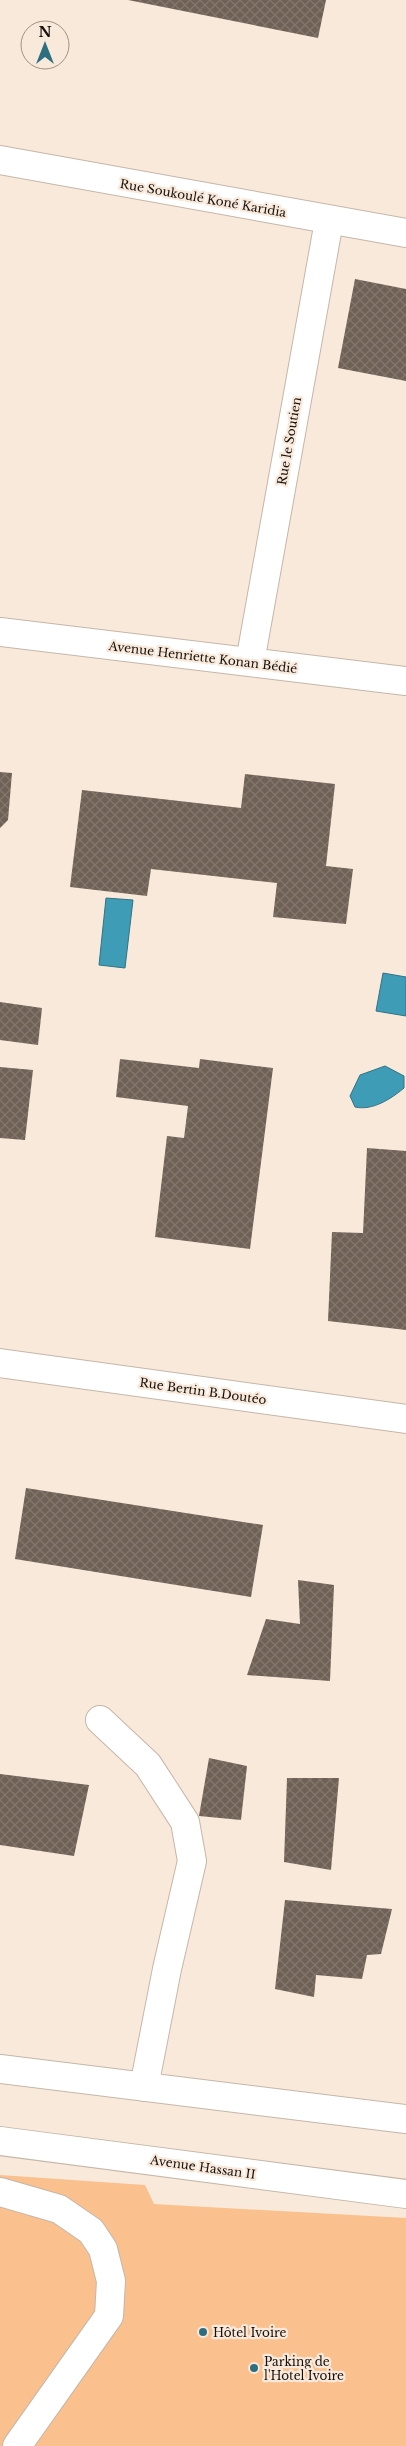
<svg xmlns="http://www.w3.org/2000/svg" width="406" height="2446" font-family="'Libre Baskerville',serif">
  <defs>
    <pattern id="building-cross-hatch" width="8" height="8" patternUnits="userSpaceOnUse" patternTransform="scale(1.25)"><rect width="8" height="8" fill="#6f6155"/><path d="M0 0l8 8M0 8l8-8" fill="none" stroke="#82766d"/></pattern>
  </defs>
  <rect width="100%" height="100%" fill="#f9e9db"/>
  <path fill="#fac18e" d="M0,2175L145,2185L154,2204L406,2218V2446H0Z"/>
  <path fill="#3f9cb6" stroke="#327283" d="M106,898L133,900L125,968L99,965Z
    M383,973L406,977V1016L376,1011Z
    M385,1066L404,1076V1088C391,1099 372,1111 355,1107L350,1096L360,1075Z"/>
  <path fill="url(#building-cross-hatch)" d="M128,0H326L318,38Z
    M355,279L406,289V381L338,368Z
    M0,772L12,773L8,820L0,828Z
    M245,774L335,784L326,866L353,869L346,924L273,917L277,883L151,869L147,896L70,887L82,790L241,808Z
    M0,1002L42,1008L38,1045L0,1040Z
    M120,1059L199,1068L200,1059L273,1068L250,1249L155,1237L167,1136L184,1138L188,1106L116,1097Z
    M0,1067L33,1070L25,1140L0,1138Z
    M367,1148L406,1151V1330L328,1321L332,1232L363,1233Z
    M26,1488L263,1525L251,1597L15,1559Z
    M298,1580L334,1585L330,1681L247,1675L266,1619L300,1624Z
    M209,1758L247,1766L241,1820L199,1816Z
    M0,1774L89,1785L74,1856L0,1845Z
    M287,1778H339L331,1870L284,1862Z
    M285,1900L392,1909L381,1954L367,1955L362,1979L316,1975L314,1997L275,1989Z"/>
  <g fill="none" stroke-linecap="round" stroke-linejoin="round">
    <g stroke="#c6b6a9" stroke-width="30">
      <path id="minor" d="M0,160L406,233
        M0,632L406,681
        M250,662L329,221
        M0,1363L406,1419
        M100,1720L148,1765L185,1822L192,1861L167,1969L144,2087
        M0,2069L406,2119
        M0,2141L406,2194
        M0,2192L59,2209L91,2231L103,2249L111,2281L109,2316L17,2446"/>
    </g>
    <use href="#minor" stroke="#fff" stroke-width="28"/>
  </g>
  <g fill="#2d6f81" stroke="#f9e9db" stroke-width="2">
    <circle cx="203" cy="2332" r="5"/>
    <circle cx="254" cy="2368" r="5"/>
  </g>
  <g text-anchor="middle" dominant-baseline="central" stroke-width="4.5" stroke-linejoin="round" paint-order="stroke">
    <g font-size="12" fill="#15100b" stroke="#f9e9db">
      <text transform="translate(203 198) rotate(10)">Rue Soukoulé Koné Karidia</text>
      <text transform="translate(289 441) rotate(-80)">Rue le Soutien</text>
      <text transform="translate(203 657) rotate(7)">Avenue Henriette Konan Bédié</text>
      <text transform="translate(203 1391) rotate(8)">Rue Bertin B.Doutéo</text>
      <text transform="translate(203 2167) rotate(8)">Avenue Hassan II</text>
    </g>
    <g font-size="12" fill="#15100b" stroke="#f9e9db" text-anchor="start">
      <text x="213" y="2332">Hôtel Ivoire</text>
      <text x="264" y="2361">Parking de<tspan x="264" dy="14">l'Hotel Ivoire</tspan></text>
    </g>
  </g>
  <g transform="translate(45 45)"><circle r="24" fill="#f9e9db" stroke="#9e9288"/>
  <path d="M0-4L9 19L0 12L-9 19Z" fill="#2d6f81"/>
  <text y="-8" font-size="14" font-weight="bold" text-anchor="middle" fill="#15100b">N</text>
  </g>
</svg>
